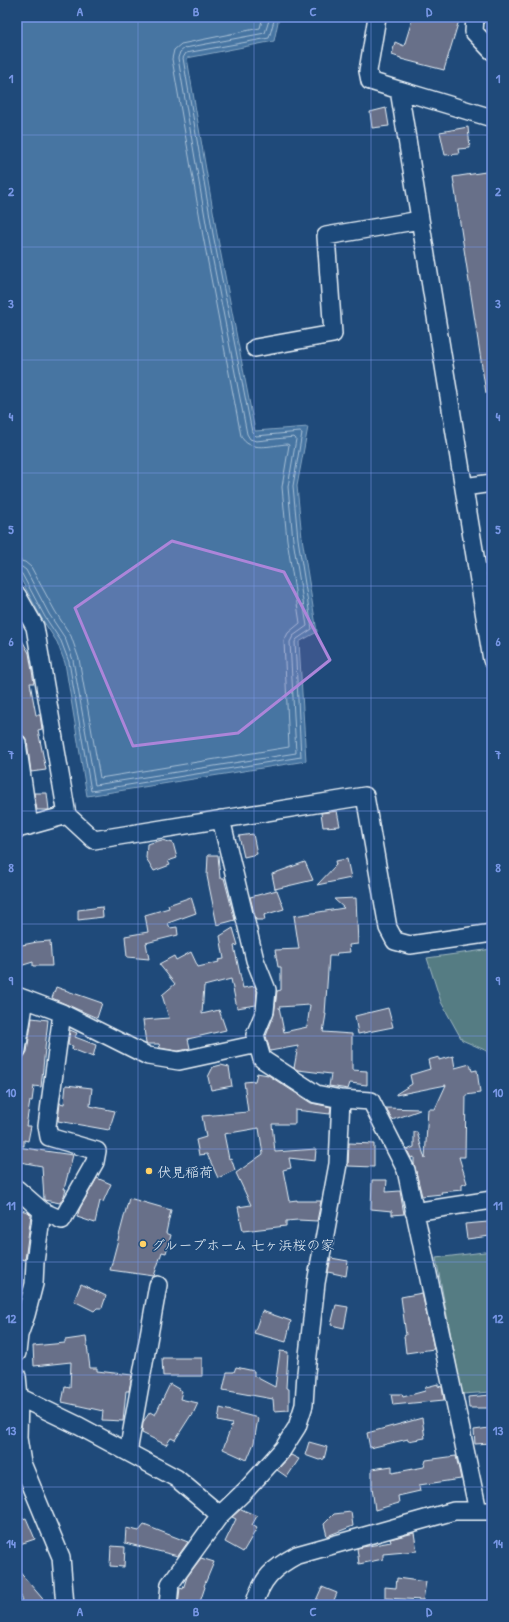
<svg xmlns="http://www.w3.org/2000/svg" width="509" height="1622" font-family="'Patrick Hand','Klee One',sans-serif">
  <rect width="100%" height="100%" fill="#1f4a7a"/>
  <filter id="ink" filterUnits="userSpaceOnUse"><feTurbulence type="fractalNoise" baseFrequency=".025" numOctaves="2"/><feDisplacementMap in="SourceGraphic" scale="8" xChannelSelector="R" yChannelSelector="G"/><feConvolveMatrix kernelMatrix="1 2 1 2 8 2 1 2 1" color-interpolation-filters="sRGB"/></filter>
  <g filter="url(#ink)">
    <path fill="#547c83" stroke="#9eb6be" d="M492,949V1077L487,1051L462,1040L441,1002L427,958Z
      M492,1251V1392L462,1394L436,1258Z"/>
    <path fill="#4675a2" stroke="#87a7c4" d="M17,17H279L274,41L187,58L217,234L255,431L308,427L297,486L302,538L317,632L299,642L306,761L87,796L65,663L57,642L42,619L17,572Z"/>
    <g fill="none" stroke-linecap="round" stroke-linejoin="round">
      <path stroke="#a7bfd6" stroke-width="1" d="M17,560L25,562L31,567L55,611L71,636L79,659L100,778L289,747L284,641L288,633L300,623L287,540L282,487L289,445L287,444C272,445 249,453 241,436L203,236L172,59L174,50L181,44L260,28L263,17
        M17,566L22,567L26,570L49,614L65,638L73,660L95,785L296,753L290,642L293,636L307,626L293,540L288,487L296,439L294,437L256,441L250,439L247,434L208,235L178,58L180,52L185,48L265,33L270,17
        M17,571L22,574L45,617L61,641L69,662L91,791L301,757L295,642L297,639L312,629L298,539L293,486L302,433L300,432L256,436L252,432L213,234L183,58L186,53L269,38L275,17"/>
    </g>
    <path fill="#687089" stroke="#e8f1f8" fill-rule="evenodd" d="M413,17H460L444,70L401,59V58L392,55L395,42L404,46Z
      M386,108L389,126L372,128L370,112Z
      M468,127L470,148L458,149L459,154L445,155L440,132Z
      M492,171V393H486L453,177Z
      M17,631L29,653L34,683H30L36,715H40L42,729L38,730L46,770L31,772L27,741L25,737L18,732Z
      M34,793H47L49,810H37Z
      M337,811L340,826L323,827L321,813Z
      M253,834L257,854L244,857L239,836Z
      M162,840L173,843L177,858L168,861L170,865L154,871L146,858L147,844Z
      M208,855H218L220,878H224L235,920L217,925L207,876Z
      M347,859L351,878L317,885L336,865L335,861Z
      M305,862L313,880L275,889L272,874Z
      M277,890L284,909L264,915L265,920H256L250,897Z
      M191,897L196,913L168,923L170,928L177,927L178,935L146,943L149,959L127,957L125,936L148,932L145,915L169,908L168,905Z
      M356,898L358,944L349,945L350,952L337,953L336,956H329L325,1014H326L323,1032L352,1034V1070L367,1071V1085L350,1083L348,1089L329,1086L331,1074L298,1070L294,1068L298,1046L270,1051L266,1036L274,1015L277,991L281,990V967H278L275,950L299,949L294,916L344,908L334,899ZM310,1005L307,1027L284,1032L279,1007Z
      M102,907L103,917L78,920V910Z
      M233,928L238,945L234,946L243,988L255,986L257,991L256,1005L237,1008L231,979L204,986L202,1014L219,1010L226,1030L188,1039L190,1048L184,1050L178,1051L160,1048L159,1044H146L143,1020L169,1018L162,995L175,984L159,964L174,956L176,960L191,952L198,967L219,962L218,960L224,959L220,936Z
      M50,941L52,966H33V962L17,967V946L37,942Z
      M56,987L102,1003L97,1018L52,998Z
      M388,1008L393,1027L358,1034L355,1016Z
      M32,1018L48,1020L41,1087L34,1086L32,1101H30L26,1126H31L28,1141L24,1140V1146L17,1145V1068L19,1061H21L27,1052Z
      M70,1030L77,1033L75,1037L96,1045L93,1057L72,1049L73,1046L68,1045Z
      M453,1056L455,1068L470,1064L472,1071L477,1070L480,1093L466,1095L465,1157H459L467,1183L462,1185V1190L441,1192L442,1194L422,1196L414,1164V1157L411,1158L407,1150L414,1147V1132H417L425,1159L428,1109H435L446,1085L396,1095V1094L412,1084L410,1075L430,1069L428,1060L439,1057V1060Z
      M221,1065L229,1067L232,1086L211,1090L208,1077L213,1067Z
      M257,1073L268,1075L311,1103L331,1107L330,1114L295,1110V1124H272L275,1152L316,1149L315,1161L289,1158L291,1168L283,1170L289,1201L297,1200V1201H321L317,1221L298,1220L286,1221V1226L243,1231L238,1207L251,1205L236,1173L263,1154L259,1128L224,1134L229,1159L231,1158L235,1170L218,1178L207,1154L199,1155L196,1140L206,1137L202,1116L248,1112L244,1082L255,1081Z
      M66,1085L92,1088L90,1106L115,1111L109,1130L58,1121L60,1103L64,1104Z
      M386,1108L420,1109V1110L392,1120Z
      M349,1143L374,1144V1167L348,1166Z
      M17,1147L73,1155L64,1189H66L64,1196L60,1203L44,1200L42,1166L20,1162L17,1156Z
      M97,1178L111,1184L103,1202L100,1201L95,1223L77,1217L80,1208Z
      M372,1180H387L386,1192L400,1191L404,1214L392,1215V1211L371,1209Z
      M129,1198L171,1210L166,1233L171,1235L166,1253L162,1252L154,1276L110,1270Z
      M21,1210L28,1212L31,1215L25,1260L17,1258V1245L20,1229L17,1228Z
      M488,1222L490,1236L467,1239L465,1224Z
      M331,1258L348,1261L346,1276L328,1272Z
      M81,1284L106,1296L102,1308H97L94,1311L74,1301Z
      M422,1293L434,1349L406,1353L404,1336L406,1335L401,1297Z
      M336,1305L348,1307L344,1328L331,1325Z
      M262,1311L291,1321L286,1342L254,1333Z
      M86,1337L90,1368H97V1371L132,1375L129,1391H126L123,1421L102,1420L103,1411L62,1402L65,1387L70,1388L71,1362L34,1366L33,1346L65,1343V1340Z
      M280,1351L288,1352L286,1388L289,1389V1410L274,1411L273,1399L223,1390L227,1372H234L236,1367L254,1371V1376L275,1387Z
      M162,1358H202V1376H163Z
      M170,1384L182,1391L180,1399L198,1403L192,1416L191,1415L175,1440L171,1438L166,1445L142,1433L143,1422L150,1412L155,1415Z
      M438,1384V1386L442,1387L444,1400L393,1405L391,1394H402L403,1397L425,1391L426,1387Z
      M491,1395L492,1408H469L468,1397Z
      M220,1408L258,1418L254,1443L247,1460L223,1449L232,1424L218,1421Z
      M422,1418L425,1438L408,1441V1439L370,1448L367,1433Z
      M489,1428L491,1443L475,1444L474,1430Z
      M309,1442L327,1447L324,1459L319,1460L305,1455Z
      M291,1455L299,1459L287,1477L277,1470Z
      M456,1456L461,1479L419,1485L420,1491L398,1496L399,1503L375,1510L372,1487V1469L392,1466V1473L424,1467L426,1460Z
      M241,1509L257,1516L252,1525L257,1528L243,1552L225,1542L236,1519L232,1517Z
      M351,1512L353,1526L327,1536L324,1524L334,1514Z
      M26,1518L35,1539L17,1545V1521Z
      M144,1525L188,1542L178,1556L125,1543L126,1528L139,1531Z
      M414,1533L417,1551L383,1554V1559L359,1564L357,1548L391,1542L390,1539Z
      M111,1546L125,1547L124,1567L110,1566Z
      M201,1558L214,1562L204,1586L205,1587L199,1605H178L180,1588L183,1589L187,1577Z
      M17,1569L48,1605H21L22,1597L17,1594Z
      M397,1578L426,1582L423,1600L385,1598V1587L396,1588Z
      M322,1587L337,1593L332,1605H314Z"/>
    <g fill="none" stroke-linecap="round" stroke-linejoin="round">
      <g stroke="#e8f1f8" stroke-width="20">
        <path id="minor" d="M377,17L368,71L370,81L399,90
          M475,17L474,32L492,51
          M492,118L399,90L492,660
          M255,348L333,334L326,236L420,220
          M464,487L492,483
          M17,595L35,627L67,815L94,840L365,796L388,928L395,941L410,945L492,933
          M17,743L29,826
          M221,819L255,960L267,990L265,1011L255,1035L262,1059L316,1094L341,1099
          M17,829L67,815
          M17,996L62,1013L148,1056L179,1061L258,1044
          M17,1050L25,999
          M17,1189L42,1211L35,1262L34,1284L26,1315L19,1335L17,1353
          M42,1211L62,1220L95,1162L97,1151L49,1137L47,1126L62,1013
          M414,1212L492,1200
          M17,1376L19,1397L18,1438L22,1463L61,1557L65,1605
          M19,1397L79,1426L176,1478L220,1515L170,1584L168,1605
          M128,1452L158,1285
          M220,1515L246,1490L283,1449L297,1427L304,1405L306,1373L316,1283L338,1164L341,1099L371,1101L406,1170L478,1511
          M254,1605C262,1578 273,1568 297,1555L454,1511H492"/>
      </g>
      <use href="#minor" stroke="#1f4a7a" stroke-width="17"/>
    </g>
  </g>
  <path fill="#ac85d9" fill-opacity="0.2" stroke="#ac85d9" stroke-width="3" stroke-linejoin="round" d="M172,541L284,572L330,660L238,733L133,746L75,608Z"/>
  <path fill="none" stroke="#7897e6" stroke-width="1" stroke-opacity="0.55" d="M138,17V1605M254,17V1605M371,17V1605M17,135H492M17,247H492M17,360H492M17,473H492M17,586H492M17,698H492M17,811H492M17,924H492M17,1036H492M17,1149H492M17,1262H492M17,1375H492M17,1487H492"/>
  <g fill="#ffd166" stroke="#1f4a7a" stroke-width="1.5">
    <circle cx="149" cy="1171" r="4"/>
    <circle cx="143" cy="1244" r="4"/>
  </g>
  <g text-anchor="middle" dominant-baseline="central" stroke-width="3" stroke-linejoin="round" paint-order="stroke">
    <g font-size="14" fill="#e8f1f8" stroke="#1f4a7a" text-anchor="start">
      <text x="157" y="1171">伏見稲荷</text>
      <text x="151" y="1244">グループホーム 七ヶ浜桜の家</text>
    </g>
  </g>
  <rect width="509" height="1622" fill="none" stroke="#1f4a7a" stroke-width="44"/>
  <rect x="22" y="22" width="465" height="1578" fill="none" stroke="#7897e6" stroke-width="1.5"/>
  <g font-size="13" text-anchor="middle" font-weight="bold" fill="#7897e6">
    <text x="80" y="16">A</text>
    <text x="196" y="16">B</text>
    <text x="313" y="16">C</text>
    <text x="429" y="16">D</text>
    <text x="11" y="83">1</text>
    <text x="498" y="83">1</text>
    <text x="11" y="196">2</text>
    <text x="498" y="196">2</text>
    <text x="11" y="308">3</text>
    <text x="498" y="308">3</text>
    <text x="11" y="421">4</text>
    <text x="498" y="421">4</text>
    <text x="11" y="534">5</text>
    <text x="498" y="534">5</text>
    <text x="11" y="646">6</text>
    <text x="498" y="646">6</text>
    <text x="11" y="759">7</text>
    <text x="498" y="759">7</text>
    <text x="11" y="872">8</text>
    <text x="498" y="872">8</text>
    <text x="11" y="985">9</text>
    <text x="498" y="985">9</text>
    <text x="11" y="1097">10</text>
    <text x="498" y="1097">10</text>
    <text x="11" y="1210">11</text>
    <text x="498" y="1210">11</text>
    <text x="11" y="1323">12</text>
    <text x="498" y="1323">12</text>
    <text x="11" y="1435">13</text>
    <text x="498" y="1435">13</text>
    <text x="11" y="1548">14</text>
    <text x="498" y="1548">14</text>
    <text x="80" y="1616">A</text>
    <text x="196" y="1616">B</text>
    <text x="313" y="1616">C</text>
    <text x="429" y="1616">D</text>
  </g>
</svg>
